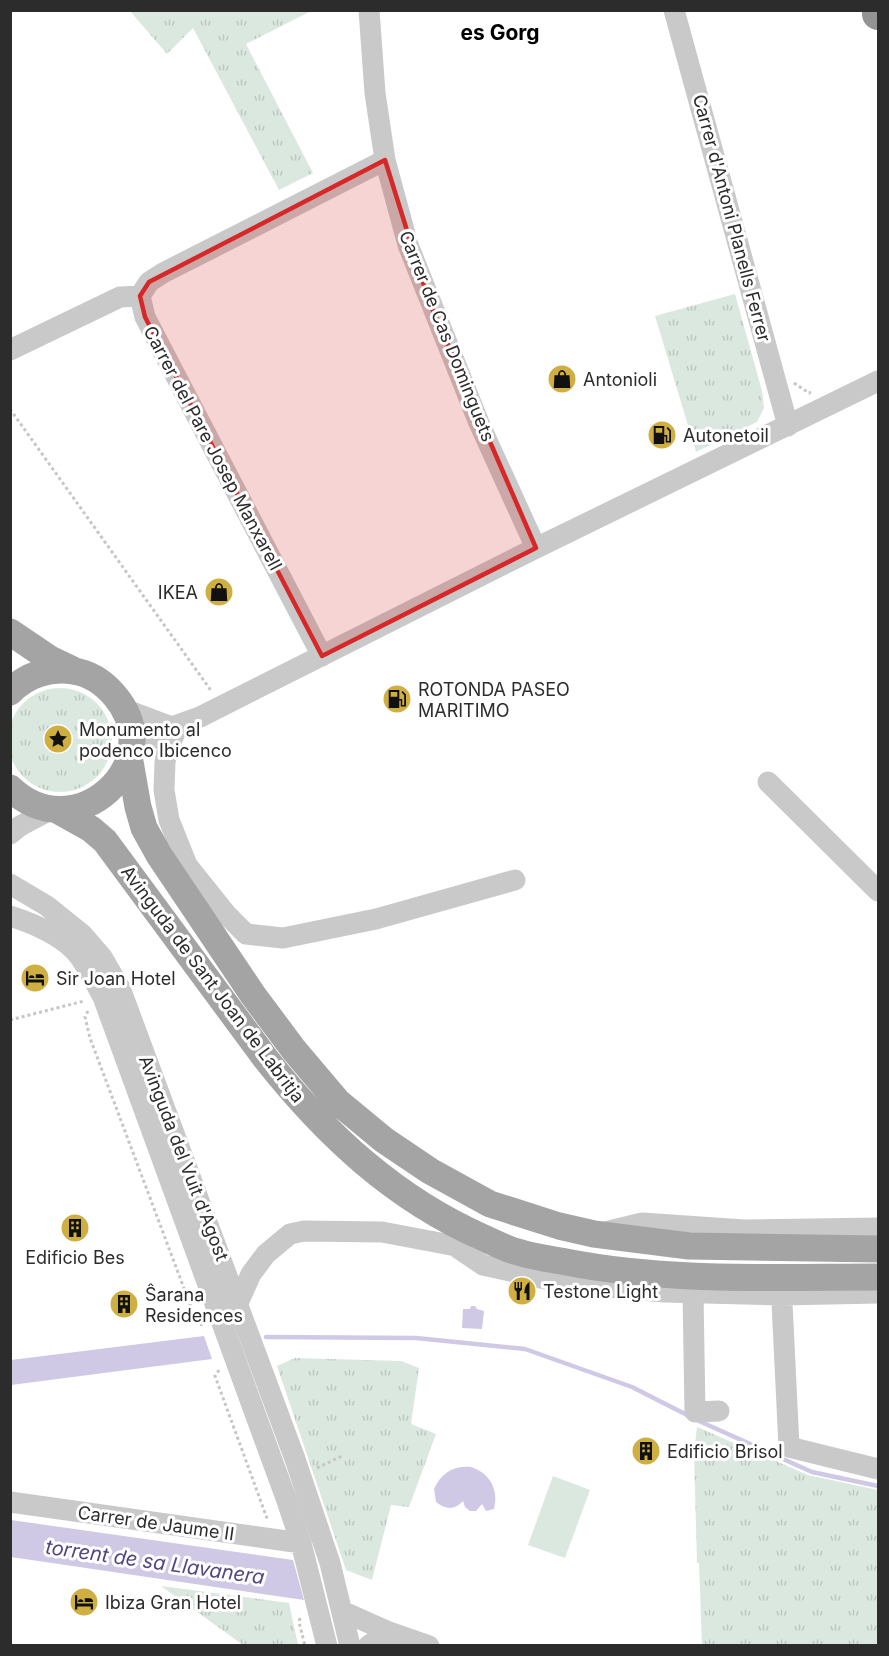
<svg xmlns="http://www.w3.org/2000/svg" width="889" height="1656" font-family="Inter,sans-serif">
  <defs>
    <pattern id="grass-tufts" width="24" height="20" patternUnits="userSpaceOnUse" patternTransform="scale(1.5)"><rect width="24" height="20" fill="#dbe8df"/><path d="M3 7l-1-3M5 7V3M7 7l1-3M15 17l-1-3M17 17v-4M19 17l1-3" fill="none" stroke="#bcc7c0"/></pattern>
  </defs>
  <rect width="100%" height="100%" fill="#fff"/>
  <path fill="url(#grass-tufts)" d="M130,11H311L246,44L313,173L279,190L193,28L167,54Z
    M735,294L762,391L764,408L757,422L696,452L655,316Z
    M8 740a52 52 0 1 1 104 0a52 52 0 1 1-104 0Z
    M295,1358L401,1361L419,1368L411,1424L436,1434L409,1507L391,1505L372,1580L346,1570L277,1366Z
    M697,1427L808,1475L878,1490V1645H702L699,1563H697L694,1452Z
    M161,1586L289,1603L298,1645H243Z"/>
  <path fill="#dbe8df" d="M553,1476L590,1490L565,1558L528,1545Z"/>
  <path fill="#d0c9e6" d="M471,1306H475L477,1309L484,1311L482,1329L462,1328L463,1309H470Z
    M204,1336L212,1359L11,1385V1360Z
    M471,1467C490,1473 499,1490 494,1509L486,1511L482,1504L476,1511H470L465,1507L463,1501C455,1510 446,1510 436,1502L434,1489C441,1473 454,1465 471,1467Z
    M11,1520L293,1560L304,1600L11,1557Z"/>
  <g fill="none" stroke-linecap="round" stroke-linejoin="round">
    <path stroke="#d0c9e6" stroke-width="4.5" d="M266,1337L416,1338L525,1349L632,1387L691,1417
      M699,1421L812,1472L878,1486"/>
    <path stroke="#c6c6c6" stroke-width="3" stroke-dasharray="3 3" stroke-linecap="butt" d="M794,383L809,393L811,392
      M10,409L212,692
      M88,1011L85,1017L90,1038L197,1323L205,1326
      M10,1020L84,1001
      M219,1370L215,1376L268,1521
      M317,1468L342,1456
      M300,1618L299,1622L305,1646"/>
    <path stroke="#c9c9c9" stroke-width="21" d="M369,10L375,93L385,160L408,245L479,423L536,548
      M674,10L788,426
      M10,350L120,297L140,296
      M322,656L145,317L140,296L149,282L163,273L385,160
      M124,709L172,727
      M178,726L167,751L165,762L164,790L169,820L187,865L227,915L246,934L283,938L376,919L515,880
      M130,752L172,727L200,717L536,548L878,381
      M768,782L878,891
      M10,834L20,826L52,809
      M10,884L47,906L83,935L102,957L120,988L295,1459L330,1563L350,1646
      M10,916C32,923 56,933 73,949C86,962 94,981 103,997L287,1501L301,1543L327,1646
      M605,1232L642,1223L744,1230L878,1228
      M458,1248L483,1265L563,1283L664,1292L781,1295L878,1293
      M781,1282L789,1447L878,1469
      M693,1293L695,1412L719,1411
      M238,1303L251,1274L266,1254L290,1234L304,1231L382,1232L472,1249
      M10,1502L301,1543
      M342,1611L389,1632L429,1646
      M368,1646L389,1632"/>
    <path stroke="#a4a4a4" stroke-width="27" d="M10,632L50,659L73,670
      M10,692C26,675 50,667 73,671C89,673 104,683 115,696C171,762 76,851 10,788
      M129,756L138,807L144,828L159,855L253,995L294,1050L338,1102L384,1140L430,1171L490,1204L559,1226L594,1234L689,1246L878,1249
      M57,810L91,829L105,841L266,1059C326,1135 395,1199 484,1238C495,1243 506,1249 518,1252C533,1257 550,1259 566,1262C668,1282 775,1277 878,1277"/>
    <path stroke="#939393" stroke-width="32" d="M878,10V14"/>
  </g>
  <path fill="#d62828" fill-opacity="0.2" stroke="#d62828" stroke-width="4.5" stroke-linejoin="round" d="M385,160L429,301L536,548L322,656L145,317L140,296L149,282Z"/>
  <defs>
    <g id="shop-disc" transform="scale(1.5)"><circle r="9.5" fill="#cfae42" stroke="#fff"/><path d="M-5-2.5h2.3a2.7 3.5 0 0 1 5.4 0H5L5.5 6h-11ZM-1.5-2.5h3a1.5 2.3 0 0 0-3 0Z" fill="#111"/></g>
    <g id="fuel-disc" transform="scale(1.5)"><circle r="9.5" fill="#cfae42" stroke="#fff"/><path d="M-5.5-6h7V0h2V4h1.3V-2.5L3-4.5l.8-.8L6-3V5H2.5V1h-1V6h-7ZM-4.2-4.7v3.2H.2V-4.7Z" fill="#111"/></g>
    <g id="sight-disc" transform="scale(1.5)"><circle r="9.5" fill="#cfae42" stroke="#fff"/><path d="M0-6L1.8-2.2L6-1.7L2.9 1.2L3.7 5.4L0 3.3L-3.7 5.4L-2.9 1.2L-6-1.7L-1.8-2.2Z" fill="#111"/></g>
    <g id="hotel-disc" transform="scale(1.5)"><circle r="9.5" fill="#cfae42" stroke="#fff"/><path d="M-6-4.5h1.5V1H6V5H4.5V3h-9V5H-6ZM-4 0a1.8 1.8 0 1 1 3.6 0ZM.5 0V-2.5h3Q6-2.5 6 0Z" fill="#111"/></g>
    <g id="building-disc" transform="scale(1.5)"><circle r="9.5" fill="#cfae42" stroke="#fff"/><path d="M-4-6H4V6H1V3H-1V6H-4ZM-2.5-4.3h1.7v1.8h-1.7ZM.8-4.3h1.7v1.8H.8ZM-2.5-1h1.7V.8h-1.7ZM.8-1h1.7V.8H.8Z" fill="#111"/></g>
    <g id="restaurant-disc" transform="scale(1.5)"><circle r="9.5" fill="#cfae42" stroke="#fff"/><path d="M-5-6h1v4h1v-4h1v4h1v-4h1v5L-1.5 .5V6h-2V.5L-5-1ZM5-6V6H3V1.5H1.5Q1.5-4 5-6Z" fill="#111"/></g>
  </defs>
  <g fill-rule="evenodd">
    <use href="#shop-disc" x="562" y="379"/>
    <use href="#fuel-disc" x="662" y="435"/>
    <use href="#shop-disc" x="219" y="592"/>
    <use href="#fuel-disc" x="397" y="699"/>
    <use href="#sight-disc" x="58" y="739"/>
    <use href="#hotel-disc" x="35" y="978"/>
    <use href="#building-disc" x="75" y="1228"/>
    <use href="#restaurant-disc" x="522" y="1291"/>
    <use href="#building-disc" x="124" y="1304"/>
    <use href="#building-disc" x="646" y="1451"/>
    <use href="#hotel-disc" x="84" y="1602"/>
  </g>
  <g text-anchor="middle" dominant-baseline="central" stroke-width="6" stroke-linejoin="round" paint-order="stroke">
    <g font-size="18" fill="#2c2c2c" stroke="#fff">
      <text transform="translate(732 218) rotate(75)">Carrer d'Antoni Planells Ferrer</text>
      <text transform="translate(447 336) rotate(68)">Carrer de Cas Dominguets</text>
      <text transform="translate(213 448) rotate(62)">Carrer del Pare Josep Manxarell</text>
      <text transform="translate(213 984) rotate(53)">Avinguda de Sant Joan de Labritja</text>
      <text transform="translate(184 1158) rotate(69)">Avinguda del Vuit d'Agost</text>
      <text transform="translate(156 1523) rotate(8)">Carrer de Jaume II</text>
    </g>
    <g font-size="18" fill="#2c2c2c" stroke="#fff" text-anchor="start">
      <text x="583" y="379">Antonioli</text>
      <text x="683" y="435">Autonetoil</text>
      <text x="198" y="592" text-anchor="end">IKEA</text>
      <text x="418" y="689">ROTONDA PASEO<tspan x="418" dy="21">MARITIMO</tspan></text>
      <text x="79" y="729">Monumento al<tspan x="79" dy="21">podenco Ibicenco</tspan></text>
      <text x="56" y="978">Sir Joan Hotel</text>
      <text x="75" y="1257" text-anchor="middle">Edificio Bes</text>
      <text x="543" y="1291">Testone Light</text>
      <text x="145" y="1294">Ŝarana<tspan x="145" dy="21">Residences</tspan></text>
      <text x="667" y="1451">Edificio Brisol</text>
      <text x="105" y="1602">Ibiza Gran Hotel</text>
    </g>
    <g font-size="20" font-style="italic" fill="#534483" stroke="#fff">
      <text transform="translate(155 1562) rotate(8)">torrent de sa Llavanera</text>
    </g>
    <g font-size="21" font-weight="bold" fill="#000" stroke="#fff">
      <text x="500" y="32">es Gorg</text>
    </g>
  </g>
  <rect width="889" height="1656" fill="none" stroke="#2c2c2c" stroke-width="24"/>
</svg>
